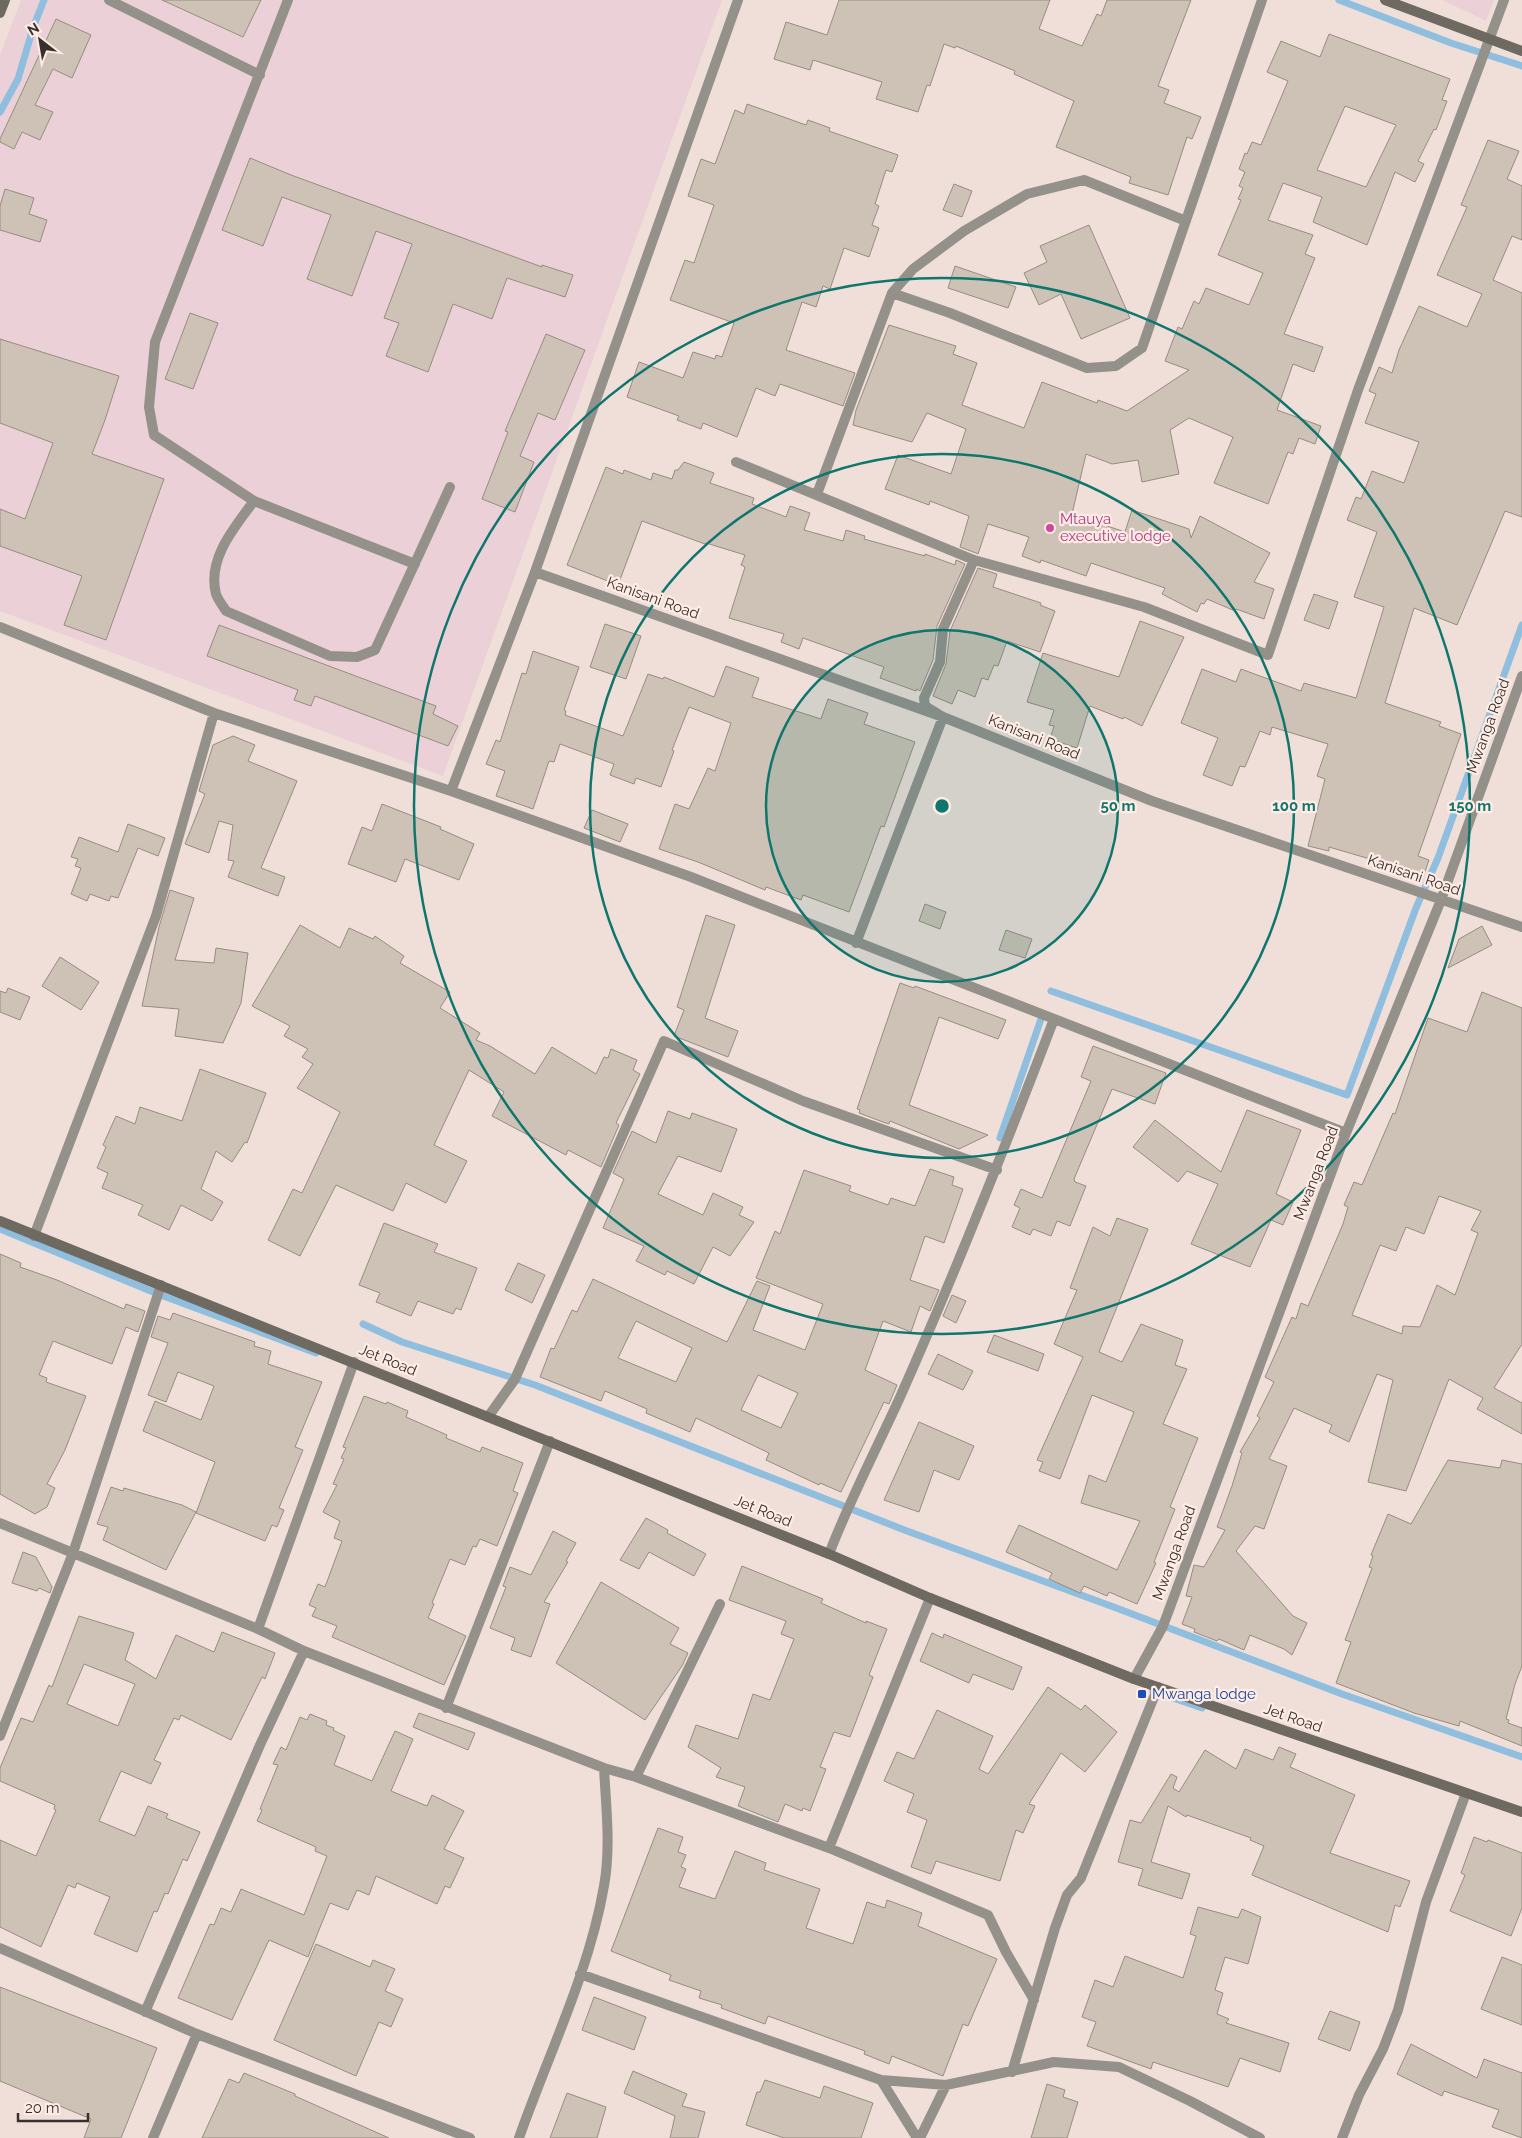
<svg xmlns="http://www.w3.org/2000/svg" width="1522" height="2138" font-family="Raleway,sans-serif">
  <rect width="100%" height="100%" fill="#f0dfd8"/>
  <path fill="#ebd1d7" d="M21,0H722L443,776L0,611V55Z
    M1442,0H1494L1486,21Z"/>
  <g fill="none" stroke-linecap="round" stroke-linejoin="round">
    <path stroke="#8fbede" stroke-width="7" d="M1339,0L1451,43L1522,66
      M0,112L18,79L33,28L44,0
      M1051,991L1347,1095L1416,908L1438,858L1522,625
      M1000,1138L1042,1016
      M0,1229L158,1294L316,1353
      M363,1324L402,1342L535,1385L907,1531L1119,1609L1342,1694L1522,1757
      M1153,1691L1202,1708"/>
  </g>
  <path fill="#cdc2b5" stroke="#978c81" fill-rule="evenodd" d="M162,0H261L243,37Z
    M839,0H1050L1039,29L1082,46L1097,14L1101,16L1107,0H1191L1158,86L1169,90L1164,103L1201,117L1192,139L1187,137L1168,195L1129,183L1131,177L1056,147L1074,101L1014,74L1015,71L956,46L955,48L944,44L930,86L927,85L918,112L876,99L882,82L813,60L810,70L774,59L786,22L827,35Z
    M56,19L91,35L72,78L53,69L35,105L53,112L40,140L22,132L14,149L0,142V139Z
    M1329,34L1450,79L1442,100L1447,101L1436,130L1434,129L1418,161L1424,164L1415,182L1395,172L1367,245L1313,222L1322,197L1283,183L1268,220L1313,235L1305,254L1315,258L1284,334L1323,347L1314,372L1293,364L1277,410L1321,426L1315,444L1299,438L1293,454L1288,452L1268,504L1214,483L1233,437L1189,418L1170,430L1179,474L1142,482L1138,460L1112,464L1086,454L1072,514L1125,532L1132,510L1189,529L1191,538L1200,516L1270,553L1254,582L1274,589L1264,619L1236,609L1235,611L1207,599L1204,604L1201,603L1197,612L1162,594L1165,588L1091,563L1086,576L1041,560L1040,563L1022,556L1029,537L988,524L978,554L976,553L960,547L969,516L930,501L929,505L885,489L898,455L951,474L966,429L927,413L912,442L853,425L856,410L889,325L956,346L953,354L977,363L962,405L1024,428L1042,382L1097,403L1098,400L1127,411L1189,370L1165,361L1178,327L1182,329L1194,301L1199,304L1206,288L1249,305L1263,273L1218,255L1241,200L1238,199L1243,188L1239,186L1245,172L1239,169L1245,153L1247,154L1252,142L1261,145L1288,81L1267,72L1281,41L1320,57ZM1345,106L1396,125L1366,187L1317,170Z
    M747,104L806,125L808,120L830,128L829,131L898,155L892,172L886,170L875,204L879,206L872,225L879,228L869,257L844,248L830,289L823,286L816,307L802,302L786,350L855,373L843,406L780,384L775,396L756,388L737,437L703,423L701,429L677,420L679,416L627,397L639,362L683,378L693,352L715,359L716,355L722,357L734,323L670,300L685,260L694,263L714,205L688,196L701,159L715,164L735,110L744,114Z
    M1488,140L1519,151L1507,179L1522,186V240L1512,236L1493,280L1522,293V517L1505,511L1457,625L1414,608L1385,703L1441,722L1439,726L1461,734L1418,856L1429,860L1421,883L1391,873L1394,866L1329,847V851L1308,846L1325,779L1317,776L1328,744L1272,727L1270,735L1260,731L1245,767L1240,766L1232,786L1203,775L1218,738L1181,723L1202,669L1236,682L1241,669L1301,691L1304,683L1356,698L1384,607L1354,597L1377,532L1347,520L1356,497L1361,499L1372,471L1404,483L1419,442L1365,423L1376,394L1369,391L1379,367L1392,373L1399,350L1419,306L1467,327L1482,294L1437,275L1467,207L1461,205Z
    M250,158L291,175L542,267V265L573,275L565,297L507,278L492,319L453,304L428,372L386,356L399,323L384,318L412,244L376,231L352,296L307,279L331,215L282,197L263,246L222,230Z
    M954,184L972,191L962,217L943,210Z
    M5,189L34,198L29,214L47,220L40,242L0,230V206Z
    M1089,225L1130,318L1081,339L1061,294L1039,305L1024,273L1047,262L1040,246Z
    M955,266L1016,287L1008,308L948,288Z
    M190,313L218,323L193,389L165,379Z
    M546,334L585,350L555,420L538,413L520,456L534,462L515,512L482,499L508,432L505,431Z
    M0,339L119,376L105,420L92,454L164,479L106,640L64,625L82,576L0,546V509L25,519L53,443L0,423Z
    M684,462L714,473L710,483L754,498L752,504L786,517L790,506L810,513L804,530L843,541L846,530L865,536L864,539L925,556V554L955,565L956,560L965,564L937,626L933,660L920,691L917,689L916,691L880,678L884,667L803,638L799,649L781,642L784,634L729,618L745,567L741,565L745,555L706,543L705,544L642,521L618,585L567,565L606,467L623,474L624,470L651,480L653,473L672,479L675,470H678Z
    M978,568L997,574L993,587L1041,603L1040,605L1055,611L1040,652L1007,641L998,666L994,665L988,680L982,678L975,697L958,690L952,704L933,696L946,664L950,631Z
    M1314,594L1338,602L1329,629L1304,620Z
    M1140,621L1184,637L1142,726L1124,717L1123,719L1090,706L1077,748L1050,739L1054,726L1049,725L1054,710L1027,702L1043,653L1119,677Z
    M605,624L641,636L626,679L590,667Z
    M219,625L436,706L433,714L458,726L448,746L315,696L311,706L294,700L298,690L207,656Z
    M533,651L579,667L564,710L566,711L565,715L623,736L648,674L663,679L664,677L714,697L726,666L759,678L752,697L821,719L828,699L868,713L864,724L915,742L884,827L881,826L849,912L803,895L801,900L766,887L765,890L698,862L659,849L675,804L689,809L708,768L715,771L731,723L689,707L672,750L674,751L661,787L636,778L634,784L610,775L614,764L560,744L554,762L549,761L533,809L496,796L505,771L486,764L496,740L500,742L522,673L526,674Z
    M233,736L255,745L248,761L297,781L261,868L285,877L278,896L228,877L234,861L228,860L233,825L219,821L209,853L185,844L205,794L199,791L213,745Z
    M382,804L441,827L440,829L474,844L459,880L405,859L396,882L348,864L362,827L372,831Z
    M592,810L628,824L620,842L584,828Z
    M128,824L165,838L158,856L138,848L118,898L111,896L109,901L90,894L87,901L71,894L81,868L75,866L78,859L71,857L79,837L118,852Z
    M170,890L194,898L175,960L214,963L216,948L248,953L241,1003L223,1043L175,1036L179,1009L142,1006L159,927Z
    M925,904L946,912L940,929L919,921Z
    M706,915L735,925L705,1018L738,1031L728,1057L674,1036L684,1010L677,1007Z
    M300,925L340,948L349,928L373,939L375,936L404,956L400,963L450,992L440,1008L480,1033L476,1040L490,1046L535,1074L552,1047L596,1074L604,1057L608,1058L611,1049L637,1060L633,1070L640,1074L616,1123L619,1125L601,1167L568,1150L566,1155L492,1116L504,1092L469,1070L434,1145L467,1161L446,1203L406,1183L393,1211L336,1185L300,1256L268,1240L293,1189L302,1193L340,1112L297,1088L313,1064L302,1057L308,1049L284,1036L290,1026L252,1006Z
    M1482,926L1492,945L1448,968L1459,939Z
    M1006,930L1032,939L1025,958L999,950Z
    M60,957L99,982L81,1010L42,986Z
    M900,983L914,988L915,986L1006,1020L998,1039L939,1017L909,1105L988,1135L959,1149L890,1121L889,1124L883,1122L859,1113L860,1110L857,1109Z
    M8,988L30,997L20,1020L0,1012V991L6,993Z
    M1482,992L1522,1008V1344L1494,1388L1522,1403V1434L1477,1409L1483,1398L1449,1379L1406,1491L1368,1482L1393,1380L1377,1374L1349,1442L1329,1432L1332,1425L1294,1408L1269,1459L1287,1466L1264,1529L1255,1526L1236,1551L1293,1616L1307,1623L1292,1655L1284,1649L1250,1635L1244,1650L1219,1639L1217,1641L1194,1632L1195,1629L1182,1624L1192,1597L1186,1596L1194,1565L1204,1567L1225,1530L1217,1527L1232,1486L1242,1453L1240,1452L1260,1418L1257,1416L1274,1382L1265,1377L1292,1317L1296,1319L1301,1303L1308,1306L1343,1224L1348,1207L1344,1205L1354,1182L1362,1185L1393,1113L1395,1114L1428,1018L1467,1032ZM1439,1196L1481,1211L1471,1230L1478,1233L1455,1295L1437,1285L1420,1327L1403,1326L1402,1334L1352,1315L1380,1245L1396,1251L1406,1227L1424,1234Z
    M1093,1046L1166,1073L1155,1104L1112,1089L1074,1179L1075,1182L1086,1186L1070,1226L1057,1221L1051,1236L1033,1229L1030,1235L1012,1227L1020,1208L1014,1205L1021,1189L1042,1198L1091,1081L1081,1077Z
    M200,1069L266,1093L247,1143L245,1142L232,1162L216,1151L201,1189L223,1202L212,1221L181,1205L169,1230L138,1215L143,1205L102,1188L108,1173L97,1168L106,1147L103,1145L116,1116L135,1124L140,1107L182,1121Z
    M1247,1110L1301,1130L1276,1194L1293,1202L1283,1225L1271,1220L1250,1267L1191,1244L1218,1184L1187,1171L1178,1182L1133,1147L1155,1120L1221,1172Z
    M668,1111L690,1119L692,1113L737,1129L721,1172L678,1156L658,1194L703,1215L713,1193L743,1207L739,1215L754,1222L730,1256L713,1247L694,1284L667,1271L665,1275L636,1261L644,1246L603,1228L624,1179L613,1173L632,1131L656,1143Z
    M930,1169L954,1177L952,1185L963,1189L944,1243L925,1236L910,1280L939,1290L930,1311L920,1306L911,1332L883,1321L865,1370L897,1385L889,1404L884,1402L841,1492L820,1483L819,1485L766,1460L769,1453L696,1418L690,1432L646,1413L647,1409L605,1391L601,1401L540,1377L551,1348L554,1349L572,1310L577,1312L593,1279L727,1342L757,1281L770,1286L753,1330L805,1350L823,1304L756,1278L775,1231L780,1234L804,1170L851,1186L849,1191L888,1205L891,1198L915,1206ZM636,1321L692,1348L676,1382L618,1358ZM758,1375L798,1393L781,1428L741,1410Z
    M1117,1218L1148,1229L1099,1352L1122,1362L1141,1324L1183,1340L1175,1365L1187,1369L1163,1424L1198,1438L1170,1507L1175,1509L1154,1562L1156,1563L1137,1604L1109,1592L1107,1596L1084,1586L1080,1593L1049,1579L1052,1573L1006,1552L1019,1525L1117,1570L1140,1521L1081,1503L1089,1475L1106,1482L1134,1412L1092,1395L1060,1479L1039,1471L1043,1462L1037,1460L1083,1357L1054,1344L1077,1290L1070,1288L1093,1227L1110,1236Z
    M384,1223L438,1244L434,1252L477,1268L461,1310L456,1308L453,1314L418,1301L411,1316L376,1302L380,1293L359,1285Z
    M0,1254L21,1263L20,1267L57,1280L124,1309L126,1304L145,1311L138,1332L126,1327L112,1364L53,1341L39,1375L47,1378L46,1382L86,1396L65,1450L47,1484L55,1488L47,1507L35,1514L0,1494Z
    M518,1263L545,1275L532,1303L505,1290Z
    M952,1295L966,1301L956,1323L943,1316Z
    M173,1313L255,1342L254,1346L271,1351L268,1364L322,1382L295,1447L303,1450L279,1508L284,1510L277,1527L272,1525L265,1541L196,1513L215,1462L143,1431L155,1401L201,1420L214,1386L178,1372L166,1402L148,1395L168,1343L151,1337L158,1316L170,1320Z
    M994,1335L1044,1354L1038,1371L987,1352Z
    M938,1354L973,1371L963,1390L928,1374Z
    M364,1396L386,1404L387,1402L408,1411L406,1417L447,1435L446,1438L480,1452L482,1447L523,1463L513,1491L518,1493L497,1546L480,1539L476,1547L473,1546L465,1565L450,1559L432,1603L434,1604L428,1618L466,1636L444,1685L332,1637L337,1626L312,1616L316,1608L309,1605L318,1584L325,1587L342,1541L334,1538L340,1521L323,1512L337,1485L333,1484L344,1459L341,1458L346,1448L343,1447Z
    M919,1422L974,1446L959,1480L934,1470L919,1512L884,1500Z
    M1448,1460L1500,1468L1502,1460L1522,1464V1666L1515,1684L1506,1719L1509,1720L1508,1723L1522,1728V1746L1460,1721L1459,1726L1414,1713L1336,1683L1351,1642L1345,1640L1372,1568L1369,1567L1373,1556L1371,1555L1388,1514L1411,1524Z
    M111,1487L123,1491L124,1488L182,1505L196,1512L166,1570L103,1540L108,1527L97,1524Z
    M646,1518L668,1530L667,1533L706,1554L694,1576L649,1552L639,1569L620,1560Z
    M553,1531L576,1543L566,1561L568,1562L544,1602L550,1604L531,1657L511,1650L515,1638L490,1628L506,1587L503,1586L510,1567L531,1575Z
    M23,1552L36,1557L52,1587L50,1593L39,1588L37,1591L12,1583Z
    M742,1566L823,1599L821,1603L866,1623V1621L887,1629L869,1675L873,1677L850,1737L834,1732L820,1767L826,1769L810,1811L803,1808L802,1811L785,1804L778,1822L738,1806L745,1787L716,1777L721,1768L688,1747L696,1725L738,1739L753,1694L770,1700L794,1639L781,1634L786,1621L729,1600Z
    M601,1582L679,1628L670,1644L688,1653L682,1666L645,1720L556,1663Z
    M79,1616L134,1633L125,1660L156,1679L176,1635L214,1652L222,1632L275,1653L265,1679L262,1677L231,1740L181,1715L179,1720L174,1718L154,1760L161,1763L151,1784L121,1771L99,1821L135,1836L148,1806L168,1814L166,1818L200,1832L187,1861L183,1859L168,1894L165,1893L157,1912L154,1911L137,1952L94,1934L110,1897L77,1883L75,1888L68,1885L41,1947L0,1927V1840L36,1856L56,1810L54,1809L55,1805L0,1781V1768L21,1718L33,1722L49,1685L52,1687ZM84,1664L135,1684L118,1726L67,1704Z
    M932,1633L943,1638L944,1634L1022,1667L1013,1690L973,1674L969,1683L920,1661Z
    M1048,1687L1081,1710L1085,1705L1117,1732L1085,1772L1061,1753L1029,1804L1035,1806L1023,1833L1016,1830L1000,1881L936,1861L931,1874L911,1867L927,1820L907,1812L914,1794L884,1781L897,1752L914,1759L937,1710L993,1736L979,1769L988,1774Z
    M419,1713L475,1733L468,1750L413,1727Z
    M310,1714L327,1721L326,1725L334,1728L333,1730L345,1736L334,1765L372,1781L395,1731L413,1739L391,1791L427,1806L432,1795L464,1811L444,1849L464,1858L450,1888L445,1886L437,1904L376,1876L369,1895L357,1890L348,1910L330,1903L308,1957L269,1940L232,2020L178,1998L210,1924L214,1925L221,1908L231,1912L241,1889L304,1915L327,1856L315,1851L316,1847L257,1821L262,1810L260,1809L278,1765L273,1764L281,1747L286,1750L300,1717L307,1720Z
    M1279,1747L1296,1754L1290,1767L1355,1795L1330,1853L1410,1881L1400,1907L1395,1905L1388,1932L1252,1875L1264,1846L1250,1840L1251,1838L1187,1815L1186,1817L1168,1806L1151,1862L1190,1874L1182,1899L1138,1885L1143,1869L1118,1862L1130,1820L1141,1823L1171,1774L1177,1777L1173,1788L1179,1792L1205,1750L1236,1769L1245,1749L1273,1760Z
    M658,1828L683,1837L678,1852L686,1855L681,1867L686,1869L679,1887L715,1899L735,1851L766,1863L764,1870L820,1889L806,1928L853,1944L867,1902L885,1908L887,1900L922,1913L918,1926L997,1959L968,2026L963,2024L943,2076L892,2056L889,2064L864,2054L865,2051L768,2016L765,2024L721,2008L722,2005L699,1998L701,1991L669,1980L671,1975L611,1951Z
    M1474,1837L1487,1842L1488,1840L1522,1853V1908L1511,1936L1450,1911L1465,1875L1461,1873Z
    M1198,1907L1238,1918L1242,1909L1261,1917L1248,1964L1225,1957L1215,1990L1223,1993L1217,2014L1229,2019L1226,2023L1289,2043L1280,2072L1240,2058L1228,2087L1153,2062L1151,2069L1087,2046L1096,2022L1082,2017L1095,1980L1113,1987L1125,1956L1183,1978L1196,1936L1190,1934Z
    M316,1944L370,1967L373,1960L395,1969L385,1991L403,1999L391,2027L379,2022L356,2076L274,2040Z
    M1502,1957L1522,1965V2025L1481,2009Z
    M0,1987L157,2048L121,2138H84L91,2119L0,2081Z
    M594,1997L646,2017L634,2050L582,2030Z
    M1330,2011L1360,2022L1350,2051L1318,2039Z
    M1411,2044L1477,2078L1484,2059L1522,2073V2138L1492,2127L1499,2110L1444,2091L1442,2096L1397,2074Z
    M633,2071L687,2094L682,2106L705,2112L698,2138H670L675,2116L624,2093Z
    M244,2073L295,2094V2096L389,2138H202L229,2079L239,2083Z
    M765,2080L820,2098L824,2086L873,2103L861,2138H784L746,2125L757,2092H760Z
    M1047,2084L1065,2090L1063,2097L1078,2102L1067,2138H1031Z
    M567,2093L606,2107L597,2138H550Z"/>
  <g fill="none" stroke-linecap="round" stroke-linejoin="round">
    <path stroke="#94918b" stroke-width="10" d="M109,0L260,75
      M288,0L155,342L149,407L154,435L254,501L415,564
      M254,501C234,528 207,559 216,594C218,600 223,606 226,611L330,656L357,657L375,650L450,487"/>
    <path stroke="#94918b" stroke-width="10" d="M892,293L950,313L1087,368L1116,366L1142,348L1262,0
      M736,462L974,560L1144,607L1268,655L1358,390L1504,0
      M817,494L892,293L913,269L964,231L1027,194L1084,180L1186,221
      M535,572L943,717L1152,801L1522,927
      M0,627L214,713L451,791L691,877L1346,1133
      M451,791L535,572L738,0
      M856,943L943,717L925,706L924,698L940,662L943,629L974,560
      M34,1236L156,916L214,713
      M488,1417L515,1379L664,1041L803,1101L997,1170
      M0,1523L258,1629L304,1651L604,1768L636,1777L829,1848L988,1915L1006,1952L1034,2000
      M829,1554C850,1499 877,1448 901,1395C956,1271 1006,1145 1054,1019
      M258,1629L354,1362
      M1134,1679L1163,1626L1346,1133L1441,900L1522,676
      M446,1708L550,1441
      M0,1736L73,1553L161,1285
      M636,1777L720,1604
      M829,1848L930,1598
      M0,1948L197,2034L470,2138
      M580,1974L881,2080L946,2085L1054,2062L1119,2067L1190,2101L1260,2138
      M145,2012L260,1745L304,1651
      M1012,2072L1055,1928L1067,1895L1081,1878L1158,1687
      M881,2080L917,2138
      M153,2138L197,2034
      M519,2138C548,2055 589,1973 604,1886C611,1847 606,1807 604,1768
      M920,2138L946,2085
      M1342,2138L1359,2095L1383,2049L1398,2010L1426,1902L1466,1793"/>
    <path stroke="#6e6a61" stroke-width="10" d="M1385,0L1522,51
      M0,13L5,0
      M0,1221L829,1554L930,1598L1134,1679L1522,1812"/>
  </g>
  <circle cx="942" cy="806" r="176" fill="#0f766e" fill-opacity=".12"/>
  <g fill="none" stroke="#0f766e" stroke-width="2.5">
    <circle cx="942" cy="806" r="176"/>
    <circle cx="942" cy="806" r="352"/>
    <circle cx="942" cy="806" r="528"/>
  </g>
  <circle fill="#d1479c" stroke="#feece5" stroke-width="2" cx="1050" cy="528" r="5"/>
  <rect fill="#1a4fb4" stroke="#feece5" stroke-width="2" x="1137" y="1689" width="10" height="10" rx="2.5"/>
  <g text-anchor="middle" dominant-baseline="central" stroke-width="4.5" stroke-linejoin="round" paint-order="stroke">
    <g font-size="15" fill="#b23c85" stroke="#feece5" text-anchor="start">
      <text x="1060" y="519">Mtauya<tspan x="1060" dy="17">executive lodge</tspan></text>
    </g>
    <g font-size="15" fill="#37302e" stroke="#feece5">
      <text transform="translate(653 598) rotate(20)">Kanisani Road</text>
      <text transform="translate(1488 726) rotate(-70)">Mwanga Road</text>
      <text transform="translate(1034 737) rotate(22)">Kanisani Road</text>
      <text transform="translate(1414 875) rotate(19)">Kanisani Road</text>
      <text transform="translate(1316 1173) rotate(-69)">Mwanga Road</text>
      <text transform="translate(388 1360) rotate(22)">Jet Road</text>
      <text transform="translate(763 1511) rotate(22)">Jet Road</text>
      <text transform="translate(1174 1553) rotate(-70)">Mwanga Road</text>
      <text transform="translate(1293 1718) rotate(19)">Jet Road</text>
    </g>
    <g font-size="15" fill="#164399" stroke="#feece5" text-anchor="start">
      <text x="1152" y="1694">Mwanga lodge</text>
    </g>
  </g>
  <circle cx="942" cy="806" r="8" fill="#0f766e" stroke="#feece5" stroke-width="2.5"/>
  <g font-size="15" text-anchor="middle" font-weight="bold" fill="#0f766e" stroke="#feece5" stroke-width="4.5" stroke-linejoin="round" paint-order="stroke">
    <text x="1118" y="811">50 m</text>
    <text x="1294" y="811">100 m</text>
    <text x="1470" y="811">150 m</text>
  </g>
  <g transform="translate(40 40) rotate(329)" stroke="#feece5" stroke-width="4" paint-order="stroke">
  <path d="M0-4L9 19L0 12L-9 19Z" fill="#37302e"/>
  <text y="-8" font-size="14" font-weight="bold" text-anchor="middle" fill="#37302e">N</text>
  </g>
  <path d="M18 2113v8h70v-8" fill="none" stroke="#37302e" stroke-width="2.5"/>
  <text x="25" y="2113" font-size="15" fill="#37302e" stroke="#feece5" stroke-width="4" paint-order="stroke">20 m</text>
</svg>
